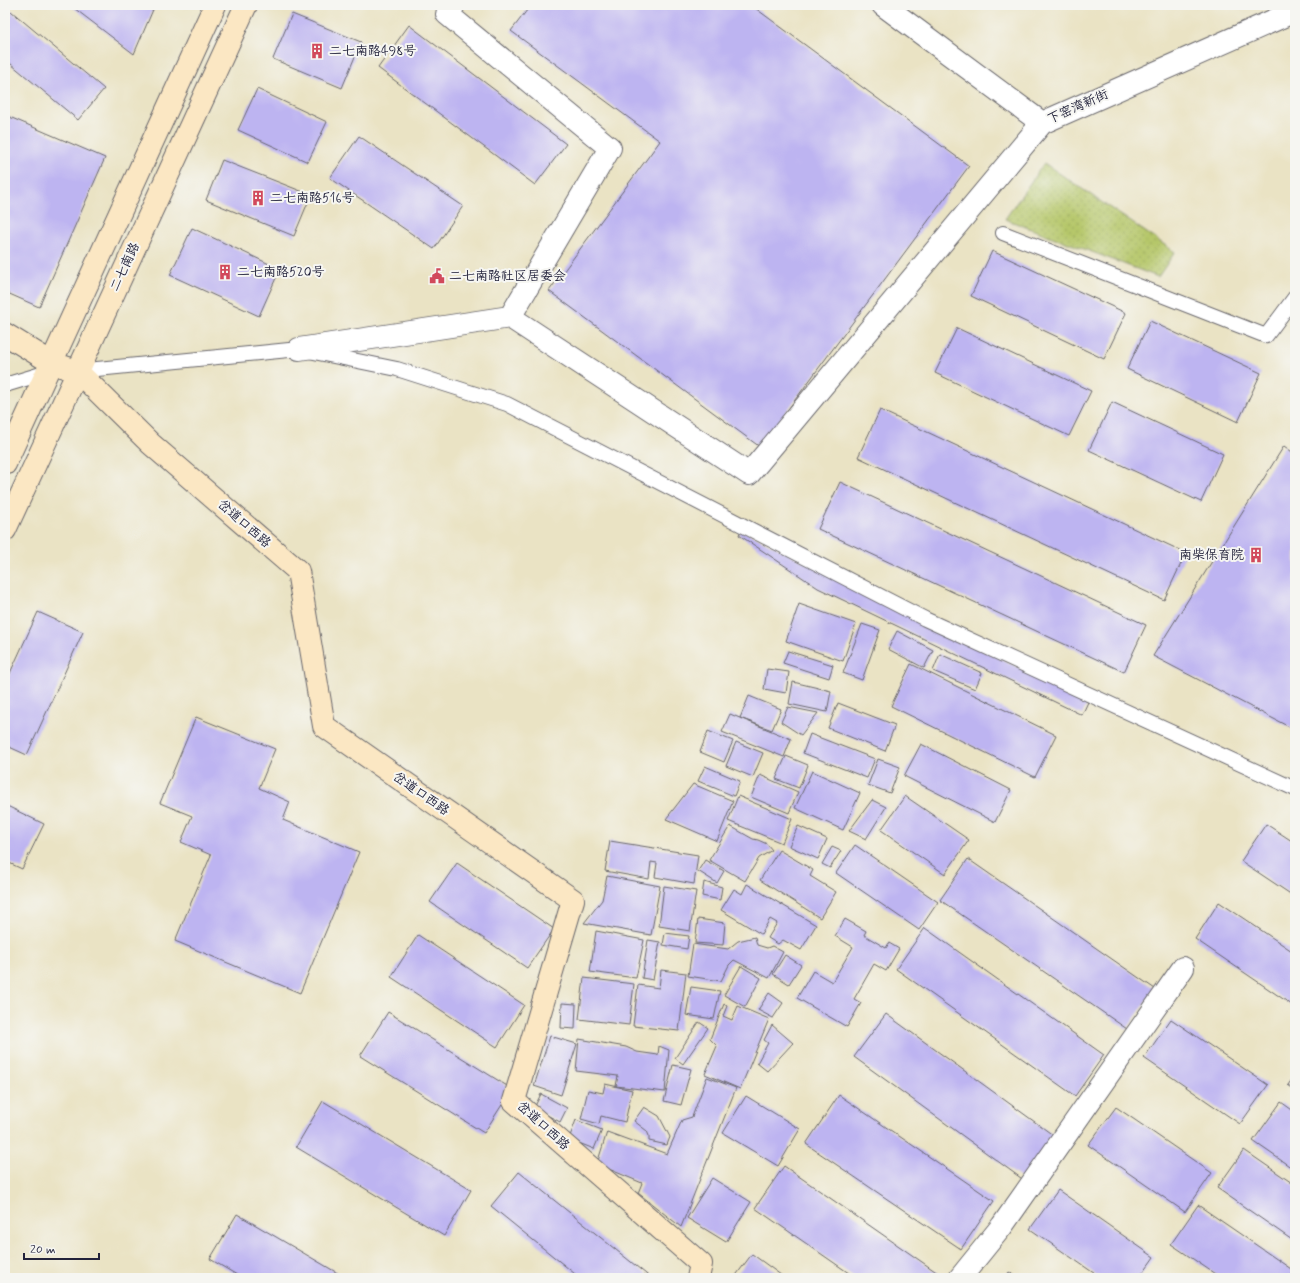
<svg xmlns="http://www.w3.org/2000/svg" width="1300" height="1283" font-family="Mynerve,'LXGW WenKai TC',sans-serif">
  <defs>
    <pattern id="park-dots" width="8" height="8" patternUnits="userSpaceOnUse"><rect width="8" height="8" fill="#b6c76a"/><path d="M2 2h.1M6 6h.1" fill="none" stroke="#9cab5d" stroke-width="1.8" stroke-linecap="round"/></pattern>
  </defs>
  <rect width="100%" height="100%" fill="#f6f6f2"/>
  <filter id="ink" filterUnits="userSpaceOnUse"><feTurbulence type="fractalNoise" baseFrequency=".025" numOctaves="2"/><feDisplacementMap in="SourceGraphic" scale="8" xChannelSelector="R" yChannelSelector="G"/><feConvolveMatrix kernelMatrix="1 2 1 2 8 2 1 2 1" color-interpolation-filters="sRGB"/></filter>
  <filter id="wash" filterUnits="userSpaceOnUse"><feTurbulence type="fractalNoise" baseFrequency=".012" numOctaves="4" result="noise"/><feDisplacementMap in="SourceGraphic" scale="16" xChannelSelector="R" yChannelSelector="G"/><feGaussianBlur stdDeviation="0.9" result="paint"/><feColorMatrix in="noise" values="0 0 0 0 0 0 0 0 0 0 0 0 0 0 0 0 0 1.4 0 .05"/><feComposite in="paint" operator="in"/></filter>
  <g filter="url(#wash)">
    <rect width="100%" height="100%" fill="#eae3c4"/>
    <path fill="url(#park-dots)" stroke="#6c7452" d="M1044,163L1175,252L1158,277L1005,219Z"/>
    <g id="blocks">
      <path fill="#bdb4f1" d="M70,5H155L134,54Z
        M531,5H751L969,166L760,447L549,291L660,141L511,31Z
        M5,6L104,89L78,120L5,59Z
        M292,14L361,42L342,88L273,59Z
        M409,25L566,144L535,185L378,68Z
        M257,89L327,122L308,162L238,130Z
        M5,115L105,158L39,307L5,292Z
        M359,136L463,206L434,249L330,178Z
        M222,160L311,195L294,236L206,200Z
        M192,228L280,269L259,316L170,275Z
        M992,251L1126,313L1104,359L971,296Z
        M1150,321L1261,373L1238,422L1127,369Z
        M957,328L1091,391L1069,436L935,373Z
        M1112,402L1223,454L1201,502L1089,450Z
        M880,410L1186,553L1164,600L858,457Z
        M1284,446L1295,454V730L1153,656Z
        M840,482L1146,625L1124,672L818,529Z
        M741,530L1088,702L1082,715L818,588L739,535Z
        M799,604L856,624L843,661L786,641Z
        M38,612L83,632L27,755L5,745V684Z
        M862,624L880,630L862,680L843,673Z
        M897,631L933,650L924,668L888,649Z
        M788,651L833,665L829,678L783,663Z
        M940,654L982,673L975,689L933,671Z
        M911,664L1056,735L1035,777L891,706Z
        M767,669L789,672L786,693L764,689Z
        M793,682L831,691L827,712L789,704Z
        M749,696L781,709L772,730L740,718Z
        M838,703L895,725L885,751L828,728Z
        M788,707L818,713L801,735L781,722Z
        M730,714L791,739L784,757L722,732Z
        M196,717L275,749L259,788L290,802L283,820L359,852L300,993L175,941L211,855L181,842L192,816L160,803Z
        M708,731L733,741L724,762L700,752Z
        M810,734L875,759L867,778L803,753Z
        M736,742L763,753L753,777L726,766Z
        M921,744L1011,790L995,822L904,776Z
        M786,756L808,765L799,788L776,779Z
        M878,759L900,767L890,793L868,785Z
        M705,766L740,781L734,796L698,781Z
        M812,771L860,793L843,830L795,808Z
        M760,775L798,792L789,813L751,797Z
        M693,784L733,801L717,841L666,819Z
        M738,796L792,819L782,843L728,821Z
        M905,796L969,840L945,874L881,830Z
        M872,800L886,807L866,839L849,831Z
        M5,805L44,824L22,869L5,861Z
        M1266,824L1295,843V897L1241,861Z
        M730,826L753,839L758,840L767,844L772,850L759,858L745,881L709,860Z
        M798,826L827,839L818,859L789,846Z
        M610,841L698,855L694,884L655,877L657,863L651,862L649,879L605,871Z
        M855,845L938,902L919,930L836,873Z
        M832,847L841,851L830,868L822,864Z
        M779,850L813,870L810,876L836,892L820,918L760,880Z
        M968,859L1155,989L1127,1029L940,900Z
        M705,860L724,871L717,883L698,871Z
        M457,863L554,929L527,968L430,902Z
        M607,876L660,886L651,935L584,923L602,900Z
        M704,882L722,887L720,900L702,896Z
        M747,884L816,925L801,950L783,940L778,944L768,938L777,923L770,919L761,934L721,910L734,889L742,894Z
        M664,886L696,891L690,931L659,926Z
        M1219,902L1295,953V1007L1195,939Z
        M698,919L725,923L723,945L695,943Z
        M845,919L866,931L864,935L886,948L889,943L899,949L886,971L874,964L854,999L861,1003L847,1027L797,998L813,971L832,982L853,947L835,936Z
        M925,928L1104,1055L1075,1096L896,969Z
        M596,931L644,940L636,978L590,972Z
        M665,933L689,936L687,949L663,945Z
        M418,935L524,1005L497,1047L391,977Z
        M755,937L757,945L767,948L772,946L783,952L769,978L734,960L729,965L721,981L688,976L693,944L728,949L738,941Z
        M648,940L660,942L653,980L642,978Z
        M785,955L801,965L789,984L773,974Z
        M741,966L761,978L745,1007L724,995Z
        M661,970L686,973L679,1031L633,1026L638,985L659,988Z
        M584,978L634,984L629,1025L579,1019Z
        M691,987L720,991L714,1019L686,1015Z
        M769,993L783,1003L773,1018L758,1010Z
        M562,1003L576,1004L575,1029L561,1028Z
        M724,1004L727,1006L723,1016L732,1020L738,1006L769,1019L740,1089L705,1074L717,1046L710,1039Z
        M388,1012L512,1089L484,1133L360,1056Z
        M886,1014L1057,1138L1025,1181L854,1057Z
        M1171,1019L1268,1085L1240,1124L1144,1058Z
        M699,1022L708,1028L683,1064L675,1058Z
        M772,1025L793,1043L767,1071L757,1063L768,1043L764,1040Z
        M550,1036L577,1044L561,1095L534,1086Z
        M579,1039L626,1047L637,1052L658,1055L659,1046L669,1050L665,1092L616,1086L618,1076L576,1071Z
        M673,1065L691,1069L681,1105L664,1101Z
        M1295,1075V1090L1288,1085Z
        M707,1077L736,1088L681,1227L638,1193L642,1183L597,1164L607,1132L667,1154L682,1120L692,1117Z
        M605,1084L632,1090L625,1122L601,1116L599,1124L581,1119L588,1090L603,1093Z
        M541,1094L567,1108L560,1122L534,1108Z
        M839,1095L994,1201L961,1249L806,1144Z
        M746,1096L800,1129L778,1166L723,1133Z
        M323,1101L471,1190L444,1236L296,1147Z
        M1281,1102L1295,1112V1170L1253,1141Z
        M644,1107L659,1116L670,1137L667,1145L649,1141V1136L647,1131L634,1121Z
        M1116,1107L1212,1173L1185,1212L1088,1145Z
        M576,1120L602,1130L594,1149L569,1139Z
        M1244,1150L1295,1185V1242L1217,1188Z
        M784,1166L945,1278H856L755,1208Z
        M519,1172L651,1278H580L491,1206Z
        M712,1178L751,1202L726,1242L687,1218Z
        M1058,1190L1154,1257L1139,1278H1101L1030,1229Z
        M1198,1205L1294,1271L1290,1278H1221L1171,1244Z
        M237,1214L346,1278H242L210,1259Z
        M752,1254L785,1278H734Z
        M1009,1272L1019,1278H1005Z"/>
    </g>
  </g>
  <g filter="url(#ink)">
    <use href="#blocks" fill-opacity="0" stroke="#68666b" stroke-width="1"/>
    <g fill="none" stroke-linecap="round" stroke-linejoin="round">
      <g stroke="#68666b" stroke-width="16">
        <path id="lane" d="M1003,233L1266,336L1295,297
          M77,371L299,349L397,369L507,404L925,619L1295,789
          M5,385L48,372"/>
      </g>
      <g stroke="#68666b" stroke-width="24">
        <path id="street" d="M454,5L447,14L610,148L510,317
          M883,5L1042,123L1295,11
          M299,349L510,317L749,474L1042,123
          M960,1278L1002,1226L1183,968"/>
      </g>
      <g stroke="#68666b" stroke-width="24">
        <path id="secondary" d="M5,334L52,363L77,371L151,444L298,571L324,726L573,900L514,1101L701,1264L698,1278
          M5,464L215,5
          M5,530L246,5"/>
      </g>
      <use href="#lane" stroke="#fff" stroke-width="14"/>
      <use href="#street" stroke="#fff" stroke-width="22"/>
      <use href="#secondary" stroke="#fbe7c3" stroke-width="22"/>
    </g>
  </g>
  <defs>
    <g id="building-bare" transform="scale(1.2)"><path d="M-4-6H4V6H1V3H-1V6H-4ZM-2.5-4.3h1.7v1.8h-1.7ZM.8-4.3h1.7v1.8H.8ZM-2.5-1h1.7V.8h-1.7ZM.8-1h1.7V.8H.8Z" fill="#d1495b" stroke="#f6f6f2" stroke-width="2.5" paint-order="stroke"/></g>
    <g id="civic-bare" transform="scale(1.2)"><path d="M-.6-6.5H3V-4.5H.6V-3L4-1V1h2V6H-6V1h2V-1L-.6-3ZM-1.2 2.5V6h2.4V2.5Z" fill="#d1495b" stroke="#f6f6f2" stroke-width="2.5" paint-order="stroke"/></g>
  </defs>
  <g fill-rule="evenodd">
    <use href="#building-bare" x="317" y="51"/>
    <use href="#building-bare" x="258" y="198"/>
    <use href="#building-bare" x="225" y="272"/>
    <use href="#civic-bare" x="437" y="276"/>
    <use href="#building-bare" x="1256" y="555"/>
  </g>
  <g text-anchor="middle" dominant-baseline="central" stroke-width="4" stroke-linejoin="round" paint-order="stroke">
    <g font-size="13" fill="#22223b" stroke="#f6f6f2" text-anchor="start">
      <text x="329" y="51">二七南路498号</text>
      <text x="270" y="198">二七南路516号</text>
      <text x="237" y="272">二七南路520号</text>
      <text x="449" y="276">二七南路社区居委会</text>
      <text x="1244" y="555" text-anchor="end">南柴保育院</text>
    </g>
    <g font-size="13" fill="#22223b" stroke="#f6f6f2">
      <text transform="translate(1078 107) rotate(-24)">下窑湾新街</text>
      <text transform="translate(125 267) rotate(-65)">二七南路</text>
      <text transform="translate(244 524) rotate(41)">岔道口西路</text>
      <text transform="translate(421 794) rotate(35)">岔道口西路</text>
      <text transform="translate(543 1126) rotate(42)">岔道口西路</text>
    </g>
  </g>
  <rect width="1300" height="1283" fill="none" stroke="#f6f6f2" stroke-width="20"/>
  <path d="M24 1253v6h75v-6" fill="none" stroke="#22223b" stroke-width="2"/>
  <text x="30" y="1253" font-size="12" fill="#22223b" stroke="#f6f6f2" stroke-width="3" paint-order="stroke">20 m</text>
</svg>
